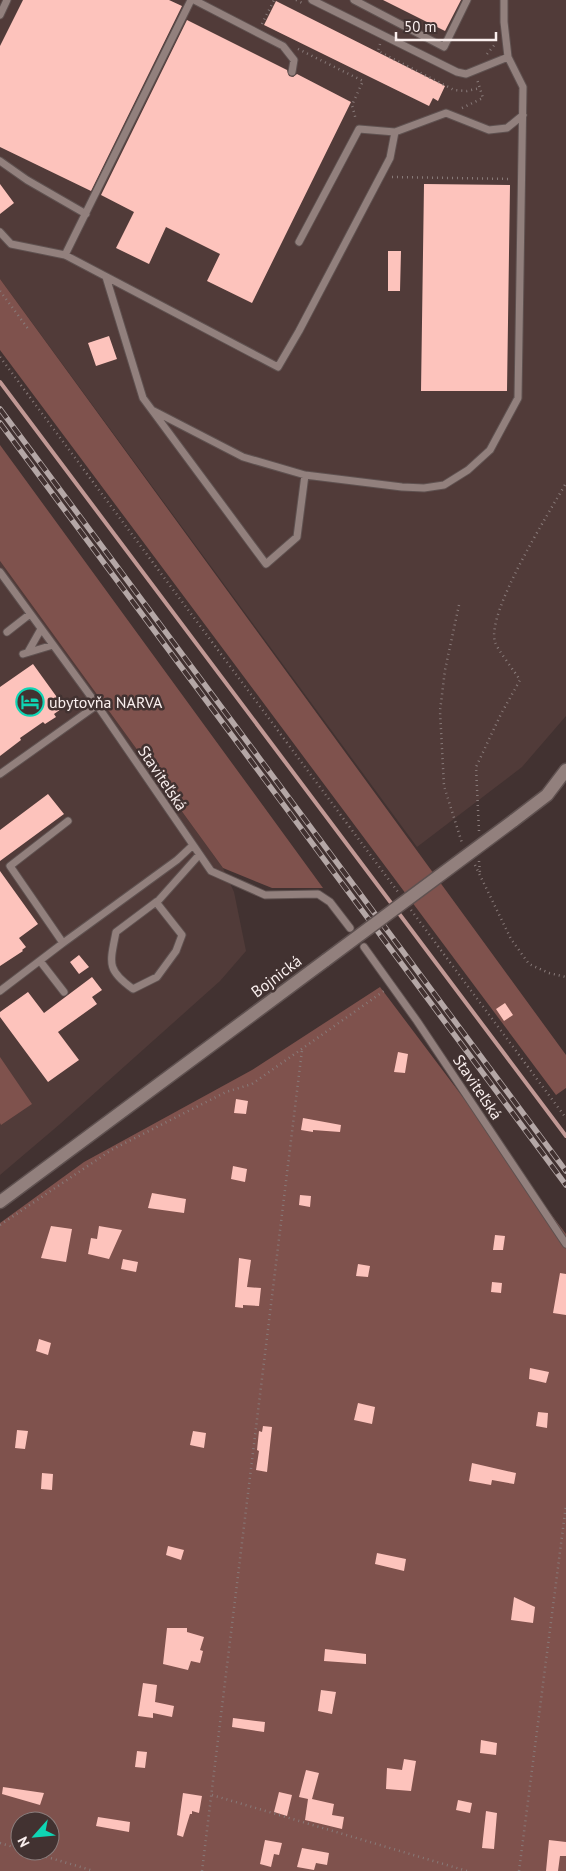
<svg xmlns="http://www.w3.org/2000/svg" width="566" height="1871" font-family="'PT Sans',sans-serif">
  <rect width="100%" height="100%" fill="#423231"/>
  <path fill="#513b39" d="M0,0H566V716L522,767L417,847L0,279Z
    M0,561L223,868L234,892L246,951L220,981L60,1124L0,1175Z"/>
  <path fill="#7f524d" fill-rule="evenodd" d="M0,279L566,1055V1088L556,1095L0,350Z
    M0,445L19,471L323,888H272L223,868L0,561Z
    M380,987L566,1234V1871H0V1223L84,1162L252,1070ZM20,1821H50V1851H20Z
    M0,1057L32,1104L1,1125L0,1123Z"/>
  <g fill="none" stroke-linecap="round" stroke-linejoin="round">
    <path stroke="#c19894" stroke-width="4" d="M0,382L566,1136"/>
  </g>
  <path fill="#fdc3bc" d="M23,0H169L182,6L91,191L0,147V46Z
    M383,0H461L445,31Z
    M276,1L445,86L438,101L433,98L429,106L264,25Z
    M187,20L287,70L289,76L293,77L297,74L351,102L252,303L207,281L220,254L166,227L149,264L116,248L134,212L101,195Z
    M0,184L14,203L0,214Z
    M424,184L510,185L507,391H421Z
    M388,251H401L400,291H388Z
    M109,336L117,359L96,366L88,343Z
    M33,664L64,707L54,714L56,717L45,724L43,722L20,738L21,740L0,756V687Z
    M48,794L64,814L0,861V830Z
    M0,871L38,924L19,938L26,947L22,950L23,951L0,966Z
    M79,955L89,967L79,974L70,962Z
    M92,977L102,990L92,997L97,1004L58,1032L79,1060L48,1082L0,1017V1012L28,992L44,1013Z
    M505,1003L513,1015L504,1021L496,1009Z
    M398,1052L408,1054L405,1073L394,1072Z
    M236,1099L248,1101L246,1114L234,1113Z
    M303,1118L341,1125L340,1132L313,1130V1132L301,1130Z
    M233,1166L247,1169L245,1182L231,1179Z
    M152,1193L186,1199L184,1213L148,1208Z
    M300,1195L311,1196L310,1207L299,1205Z
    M51,1226L72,1229L66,1262L41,1258Z
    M99,1226L122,1230L109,1259L88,1254L91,1238L97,1239Z
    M495,1235L505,1236L503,1250H493Z
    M239,1258L251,1260L247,1287L261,1288L259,1306L243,1305V1308L235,1307Z
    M123,1259L138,1262L136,1272L121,1269Z
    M358,1264L370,1266L368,1277L356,1276Z
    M560,1273L566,1274V1315L553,1313Z
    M492,1282L502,1283L501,1293L491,1292Z
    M39,1339L51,1343L48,1355L36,1351Z
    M530,1368L549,1372L546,1383L529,1379Z
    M358,1403L375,1407L372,1424L354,1420Z
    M538,1412L548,1413L547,1428L536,1426Z
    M263,1426L272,1427L267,1472L256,1470L259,1451L257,1450L259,1431L262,1432Z
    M17,1430L28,1431L25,1449L15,1448Z
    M193,1431L206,1433L204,1448L190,1445Z
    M472,1463L516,1473L514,1484L492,1480L491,1485L469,1481Z
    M42,1473L53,1474L52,1490L41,1489Z
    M168,1546L184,1550L181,1560L166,1555Z
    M377,1553L406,1559L404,1571L375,1564Z
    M514,1597L535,1607L533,1623L511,1620Z
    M167,1628H187V1632L204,1637L200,1650L203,1651L200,1663L191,1661L188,1670L163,1664Z
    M325,1649L366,1654V1664L324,1661Z
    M143,1683L157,1685L155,1702L174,1706L172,1717L153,1713V1718L138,1716Z
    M321,1690L336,1692L332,1714L318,1711Z
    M233,1718L265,1722L264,1732L232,1727Z
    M481,1740L497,1743L496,1755L480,1753Z
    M137,1751L147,1752L145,1768L135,1767Z
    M404,1759L416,1761L411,1791L386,1789L387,1768L402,1770Z
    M306,1770L319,1773L312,1799L334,1804L332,1815L344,1817L342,1829L305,1820L308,1799L299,1797Z
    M3,1787L44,1793L40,1805L2,1794Z
    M279,1792L292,1795L287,1816L274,1812Z
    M183,1793L202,1796L199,1813L192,1811V1814H190L183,1837L177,1835Z
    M458,1800L472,1803L470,1813L456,1810Z
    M486,1811L497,1813L494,1849L482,1848Z
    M98,1817L130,1822L129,1832L96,1826Z
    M265,1840L282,1843L279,1855L274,1854L271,1867L260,1864Z
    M549,1840L566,1842V1856H560L558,1871H546Z
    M302,1848L329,1853L327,1865L316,1863L314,1870L297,1867Z"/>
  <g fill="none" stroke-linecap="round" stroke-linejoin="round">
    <g stroke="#5f5150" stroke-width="9">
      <path id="lane" d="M194,0L283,46L294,60L292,72
        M312,0L457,72L466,74L508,57L504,22V0
        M354,0L444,47L467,0
        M0,15L7,0
        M0,161L27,180L86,214
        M0,232L11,244L65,255L278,367L299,331L390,158L395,132L446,113L489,130L507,128L523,115
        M299,242L359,129L395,132
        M65,255L191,0
        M106,277L143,398L266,564L297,537L305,475
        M152,410L243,457L305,475L402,487L424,488L444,485L468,470L490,450L518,398L523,87L508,57
        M0,572L97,705L211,871L265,895L318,894L330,902L350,928
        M7,632L30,614
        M28,652L41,629
        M23,654L53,645
        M0,774L97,705
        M156,902L182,935L176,951L157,977L133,989C106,970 110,963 116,932L156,902L158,901L199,855
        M63,943L177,860L192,846
        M364,947L417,1021L566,1244
        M40,961L64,992
        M0,991L63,943L10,866L68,821"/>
    </g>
    <g stroke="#5f5150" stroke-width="15">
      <path id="street" d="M513,821L547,795L566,770
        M0,1202L326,960"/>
    </g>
    <path stroke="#887a79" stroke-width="2.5" stroke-dasharray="1 4" stroke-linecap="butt" d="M296,0L304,4
      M262,24L274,0
      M380,44L378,51L454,90L467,91L480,88
      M298,49L363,81L352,105L356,120
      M487,54L496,43
      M462,108L483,98L477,79
      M392,177L511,179
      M0,291L29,330
      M0,357L398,892
      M459,605L445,670L440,711L444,786L462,843
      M479,831L476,767L501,714L520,680C515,672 497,649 495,642C486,612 549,513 566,483
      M479,861L480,873
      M475,865L511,939L529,964L549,973L566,977
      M411,910L566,1118
      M0,1225L113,1149L226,1092L252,1084L384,991
      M212,1795L467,1871
      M0,1843L20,1849
      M27,1851L94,1871
      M202,1871L302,1050
      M519,1871L566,1505"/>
    <use href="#lane" stroke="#92807d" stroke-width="7"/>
    <use href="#street" stroke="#92807d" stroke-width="12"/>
    <g stroke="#b4a7a6" stroke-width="5.5">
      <path id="rail" d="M0,409L566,1171
        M0,423L566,1185"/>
    </g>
    <use href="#rail" stroke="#423231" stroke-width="4" stroke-dasharray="11" stroke-linecap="butt"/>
    <g stroke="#5f5150" stroke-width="15" stroke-linecap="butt">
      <path id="street-bridge" d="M326,960L513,821"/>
    </g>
    <use href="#street-bridge" stroke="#92807d" stroke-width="12"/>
  </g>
  <defs>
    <g id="hotel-ring" transform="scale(1.4375)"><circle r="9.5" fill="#423231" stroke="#0fd5b4" stroke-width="1.5"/><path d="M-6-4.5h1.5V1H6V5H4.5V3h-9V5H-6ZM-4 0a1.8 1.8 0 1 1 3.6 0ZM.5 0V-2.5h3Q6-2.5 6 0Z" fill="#0fd5b4"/></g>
  </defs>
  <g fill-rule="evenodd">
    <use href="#hotel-ring" x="30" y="702"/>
  </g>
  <g text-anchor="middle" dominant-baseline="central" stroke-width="5" stroke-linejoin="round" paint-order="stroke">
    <g font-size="16" fill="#faefee" stroke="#423231" text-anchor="start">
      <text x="49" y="702">ubytovňa NARVA</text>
    </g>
    <g font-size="16" fill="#faefee" stroke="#423231">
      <text transform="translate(163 778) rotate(56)">Staviteľská</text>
      <text transform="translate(276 976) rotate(-37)">Bojnická</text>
      <text transform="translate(478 1087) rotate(56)">Staviteľská</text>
    </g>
  </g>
  <g transform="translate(35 1836) rotate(243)"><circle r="24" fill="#423231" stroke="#8c7e7d"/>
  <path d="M0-4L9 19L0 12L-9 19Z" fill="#0fd5b4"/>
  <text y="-8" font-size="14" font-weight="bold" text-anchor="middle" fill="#faefee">N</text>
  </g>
  <path d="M396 32v8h100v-8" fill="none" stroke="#faefee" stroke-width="2.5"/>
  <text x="404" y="32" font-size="15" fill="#faefee" stroke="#423231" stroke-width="4" paint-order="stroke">50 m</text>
</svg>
